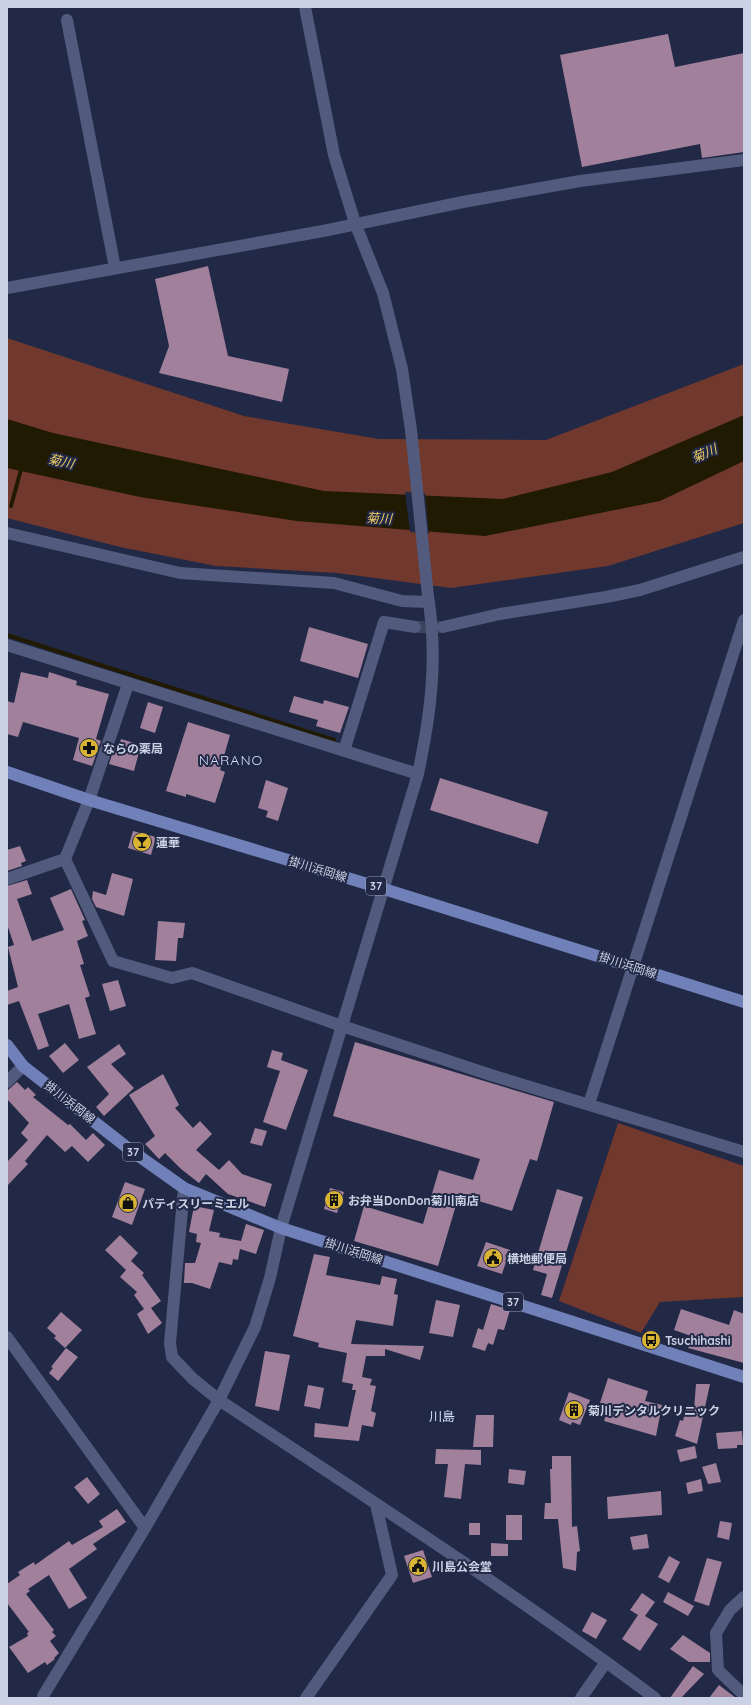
<svg xmlns="http://www.w3.org/2000/svg" width="751" height="1705" font-family="Quicksand,'Noto Sans JP',sans-serif">
  <rect width="100%" height="100%" fill="#212946"/>
  <path fill="#71382e" d="M7,338L244,416L379,439L546,440L744,364V523L608,566L451,588L337,573L216,566L120,547L7,518Z
    M618,1123L744,1166V1297L660,1302L641,1333L559,1301Z"/>
  <path fill="#211a03" d="M744,415V461L660,501L485,536L297,521L140,497L7,468V419L53,433L324,491L503,499L612,472Z"/>
  <path fill="#212946" d="M405,492L425,493L429,534L410,532Z"/>
  <g fill="none" stroke-linecap="round" stroke-linejoin="round">
    <path stroke="#211a03" stroke-width="4" d="M11,506L22,466
      M7,635L334,740"/>
  </g>
  <path fill="#a1809c" d="M668,34L675,67L744,53V152L702,158L700,144L582,167L560,55Z
    M208,266L228,356L289,369L282,402L159,373L169,346L155,279Z
    M309,627L368,644L358,678L300,661Z
    M21,672L48,678L49,672L77,681L76,685L109,694L96,739L101,741L92,766L73,760L79,738L23,722L18,737L7,734V701L14,703Z
    M294,696L323,704L324,700L349,707L340,733L316,726L318,720L289,712Z
    M148,702L163,707L155,733L140,728Z
    M188,722L230,735L220,770L225,772L215,803L186,794V797L166,791Z
    M121,739L141,745L134,771L109,764L115,745L119,746Z
    M440,778L548,812L538,844L430,810Z
    M266,780L288,788L278,821L266,817L268,811L258,808Z
    M133,831L156,837L151,855L128,848Z
    M20,846L26,861L21,863L22,866L7,871V850Z
    M112,873L133,879L124,916L96,907L92,899L93,891L106,895Z
    M27,880L32,894L17,899L32,941L64,930L50,898L71,889L85,920L82,921L88,936L77,941L84,964L80,965L90,996L85,998L96,1034L79,1039L69,1004L38,1014L49,1046L38,1050L19,1001L7,1005V991L18,987L8,947L14,945L7,924V886Z
    M158,921L185,923L183,938H178L176,961L155,960Z
    M118,980L126,1006L110,1011L102,984Z
    M355,1042L554,1102L537,1161L530,1159L512,1211L459,1195L438,1266L354,1241L364,1206L423,1224L439,1170L473,1180L480,1159L333,1116Z
    M65,1043L79,1060L63,1073L49,1056Z
    M119,1044L126,1054L111,1064L134,1088L104,1116L96,1107L109,1094L87,1067Z
    M272,1050L283,1053L281,1060L308,1070L286,1130L263,1122L280,1071L267,1067Z
    M163,1074L179,1105L175,1108L193,1128L200,1121L212,1134L196,1150L219,1170L229,1160L242,1174L272,1184L265,1207L228,1194L206,1174L199,1183L181,1169L165,1153L159,1159L145,1144L155,1136L129,1095Z
    M17,1082L25,1090L28,1087L36,1095L33,1097L68,1125L70,1124L86,1140L93,1133L105,1145L88,1162L72,1146L65,1152L47,1135L25,1161L28,1164L7,1186V1162L28,1140L21,1133L29,1123L7,1099V1091Z
    M255,1128L267,1131L262,1146L250,1143Z
    M125,1182L145,1189L132,1225L112,1217Z
    M330,1188L344,1192L337,1213L324,1209Z
    M557,1189L583,1197L552,1298L541,1295L547,1274L533,1270Z
    M194,1206L214,1210L209,1231L220,1233L219,1237L241,1241L246,1224L264,1230L256,1254L240,1249L238,1260L233,1259L232,1265L219,1262L210,1289L192,1283H184L185,1263H195L201,1243L196,1242L197,1234L189,1232Z
    M120,1235L138,1253L131,1261L144,1273L142,1275L161,1301L151,1308L162,1323L148,1334L137,1314L144,1309L134,1295L137,1292L120,1277L126,1270L105,1250Z
    M486,1242L510,1250L502,1274L477,1266Z
    M314,1254L330,1257L326,1275L380,1285L382,1276L397,1279L394,1294L398,1295L393,1326L356,1320L351,1344L424,1346L420,1360L385,1349V1356H366L362,1377L372,1379L370,1385L376,1386L371,1411L376,1413L373,1427L362,1425L359,1441L314,1437L315,1423L348,1427L356,1390H352L353,1384L342,1382L347,1353L318,1347L319,1343L293,1336Z
    M436,1300L460,1305L453,1337L429,1333Z
    M491,1304L510,1310L504,1330L498,1329L493,1345L488,1343L485,1351L472,1347L478,1328L483,1330Z
    M681,1309L729,1325L734,1310L744,1314V1363L688,1348L691,1336L674,1330Z
    M61,1312L82,1330L65,1348L54,1338L56,1336L47,1328Z
    M66,1348L78,1357L58,1381L49,1373L53,1368L51,1367Z
    M265,1351L290,1355L279,1411L255,1406Z
    M608,1378L648,1391L645,1401L662,1405L656,1436L604,1421L609,1406L600,1403Z
    M696,1384H710L697,1444L675,1436L680,1420L683,1421L686,1408L694,1409Z
    M308,1385L324,1388L320,1409L304,1406Z
    M569,1392L590,1400L580,1425L572,1422L571,1425L559,1420Z
    M476,1415H494L493,1447H473Z
    M742,1431L743,1445H737V1448L718,1449L716,1433Z
    M695,1446L697,1458L680,1462L677,1450Z
    M436,1449L481,1450V1465L465,1464L461,1499L444,1497L448,1464H435Z
    M552,1456H571L572,1527L577,1526L580,1551L577,1552L576,1571L563,1568L558,1519H544L545,1503H551L550,1469H552Z
    M716,1463L721,1482L708,1484L702,1467Z
    M509,1469L526,1471L524,1485L508,1483Z
    M87,1477L100,1494L88,1504L74,1487Z
    M701,1479L703,1491L688,1494L686,1483Z
    M661,1491L662,1515L608,1519L607,1497Z
    M117,1509L126,1522L93,1544L97,1549L69,1569L87,1598L69,1609L49,1575L28,1589L30,1591L26,1594L54,1630L52,1632L56,1636L50,1641L59,1653L54,1658L55,1659L47,1665L45,1662L28,1673L9,1647L28,1636L27,1633L29,1632L7,1603V1584L20,1575L18,1572L29,1565L34,1562L35,1565L69,1541L72,1545L103,1527L99,1521Z
    M506,1515H522V1540H506Z
    M720,1521L732,1523L729,1540L717,1537Z
    M469,1523H480V1535H469Z
    M647,1534L649,1548L633,1550L630,1537Z
    M491,1543L508,1544V1556H491Z
    M423,1550L432,1577L413,1583L404,1556Z
    M669,1556L680,1562L669,1583L658,1577Z
    M707,1558L722,1562L709,1606L694,1601Z
    M668,1592L694,1606L688,1616L663,1602Z
    M642,1593L655,1602L645,1616L658,1624L640,1651L622,1639L638,1615L630,1610Z
    M592,1612L607,1620L596,1639L582,1631Z
    M683,1635L710,1653V1662H689L670,1649Z
    M693,1666L704,1674L681,1698H670Z
    M719,1685L736,1698H709Z"/>
  <g fill="none" stroke-linecap="round" stroke-linejoin="round">
    <path stroke="#3b425e" stroke-width="12" stroke-dasharray="12 6" stroke-linecap="butt" d="M415,627H442"/>
    <path stroke="#525b7d" stroke-width="12" d="M67,20L115,268
      M7,288L323,231L463,202L580,181L744,160
      M411,430L428,596
      M7,533L180,573L334,583L402,601L429,602
      M443,627L500,614L606,597L640,590L744,557
      M7,645L418,774
      M344,751L384,622L415,627
      M65,859L113,961L172,978L192,973L342,1026L491,1075L744,1152
      M7,879L65,859L89,800L128,684
      M7,1082L23,1066
      M589,1104L744,620
      M184,1188L170,1343L172,1357L193,1379L219,1400
      M7,1337L145,1528
      M744,1597L730,1610L716,1633L718,1670L744,1695
      M306,1698L392,1575L376,1504
      M581,1698L606,1662"/>
    <path stroke="#525b7d" stroke-width="12" d="M305,7L334,155L355,223L383,293L402,369L411,430
      M219,1400C366,1497 514,1593 655,1698
      M43,1696L145,1528L219,1400L255,1327L270,1278L281,1228L418,774C431,713 438,658 428,596"/>
    <path stroke="#7080b8" stroke-width="12" d="M7,772L89,800L384,889L744,1002
      M7,1045L23,1066L129,1149L184,1188L281,1228L744,1377"/>
  </g>
  <defs>
    <g id="pharmacy-disc" transform="scale(1)"><circle r="9.5" fill="#d9b334" stroke="#212946"/><path d="M-2-6h4v4h4v4h-4v4h-4v-4h-4v-4h4Z" fill="#111"/></g>
    <g id="bar-disc" transform="scale(1)"><circle r="9.5" fill="#d9b334" stroke="#212946"/><path d="M-6-5H6L.8 .8V4.5H3.5V6h-7V4.5H-.8V.8Z" fill="#111"/></g>
    <g id="building-disc" transform="scale(1)"><circle r="9.5" fill="#d9b334" stroke="#212946"/><path d="M-4-6H4V6H1V3H-1V6H-4ZM-2.5-4.3h1.7v1.8h-1.7ZM.8-4.3h1.7v1.8H.8ZM-2.5-1h1.7V.8h-1.7ZM.8-1h1.7V.8H.8Z" fill="#111"/></g>
    <g id="shop-disc" transform="scale(1)"><circle r="9.5" fill="#d9b334" stroke="#212946"/><path d="M-5-2.5h2.3a2.7 3.5 0 0 1 5.4 0H5L5.5 6h-11ZM-1.5-2.5h3a1.5 2.3 0 0 0-3 0Z" fill="#111"/></g>
    <g id="civic-disc" transform="scale(1)"><circle r="9.5" fill="#d9b334" stroke="#212946"/><path d="M-.6-6.5H3V-4.5H.6V-3L4-1V1h2V6H-6V1h2V-1L-.6-3ZM-1.2 2.5V6h2.4V2.5Z" fill="#111"/></g>
    <g id="bus-disc" transform="scale(1)"><circle r="9.5" fill="#d9b334" stroke="#212946"/><path d="M-5-6H5V4H4V6H2V4H-2V6H-4V4H-5ZM-3.5-4V0h7V-4ZM-3.5 1.2v1.5H-2V1.2ZM2 1.2v1.5H3.5V1.2Z" fill="#111"/></g>
  </defs>
  <g fill-rule="evenodd">
    <use href="#pharmacy-disc" x="89" y="748"/>
    <use href="#bar-disc" x="142" y="842"/>
    <use href="#building-disc" x="334" y="1200"/>
    <use href="#shop-disc" x="128" y="1203"/>
    <use href="#civic-disc" x="493" y="1258"/>
    <use href="#bus-disc" x="651" y="1340"/>
    <use href="#building-disc" x="574" y="1410"/>
    <use href="#civic-disc" x="418" y="1566"/>
  </g>
  <g text-anchor="middle" dominant-baseline="central" stroke-width="4" stroke-linejoin="round" paint-order="stroke">
    <g fill="#212946" stroke="#999fb5" stroke-width="1">
      <rect x="366" y="877" width="20" height="18" rx="3"/>
      <rect x="123" y="1143" width="20" height="18" rx="3"/>
      <rect x="503" y="1293" width="20" height="18" rx="3"/>
    </g>
    <g font-size="11" font-weight="bold" fill="#ccd2e5">
      <text x="376" y="886">37</text>
      <text x="133" y="1152">37</text>
      <text x="513" y="1302">37</text>
    </g>
    <g font-size="12" font-weight="bold" fill="#ccd2e5" stroke="#212946" text-anchor="start">
      <text x="103" y="748">ならの薬局</text>
      <text x="156" y="842">蓮華</text>
      <text x="348" y="1200">お弁当DonDon菊川南店</text>
      <text x="142" y="1203">パティスリーミエル</text>
      <text x="507" y="1258">横地郵便局</text>
      <text x="665" y="1340">Tsuchihashi</text>
      <text x="588" y="1410">菊川デンタルクリニック</text>
      <text x="432" y="1566">川島公会堂</text>
    </g>
    <g font-size="12" fill="#ccd2e5" stroke="#212946">
      <text transform="translate(318 869) rotate(17)">掛川浜岡線</text>
      <text transform="translate(628 965) rotate(18)">掛川浜岡線</text>
      <text transform="translate(70 1102) rotate(38)">掛川浜岡線</text>
      <text transform="translate(354 1251) rotate(18)">掛川浜岡線</text>
    </g>
    <g font-size="13" font-style="italic" fill="#ecca61" stroke="#212946">
      <text transform="translate(704 453) rotate(-23)">菊川</text>
      <text transform="translate(61 461) rotate(13)">菊川</text>
      <text transform="translate(379 518) rotate(2)">菊川</text>
    </g>
    <g font-size="13" fill="#d3ddfd" stroke="#212946">
      <text x="442" y="1416">川島</text>
    </g>
    <g font-size="14" letter-spacing="1" fill="#d3ddfd" stroke="#212946">
      <text x="231" y="760">NARANO</text>
    </g>
  </g>
  <rect width="751" height="1705" fill="none" stroke="#ccd2e5" stroke-width="16"/>
</svg>
